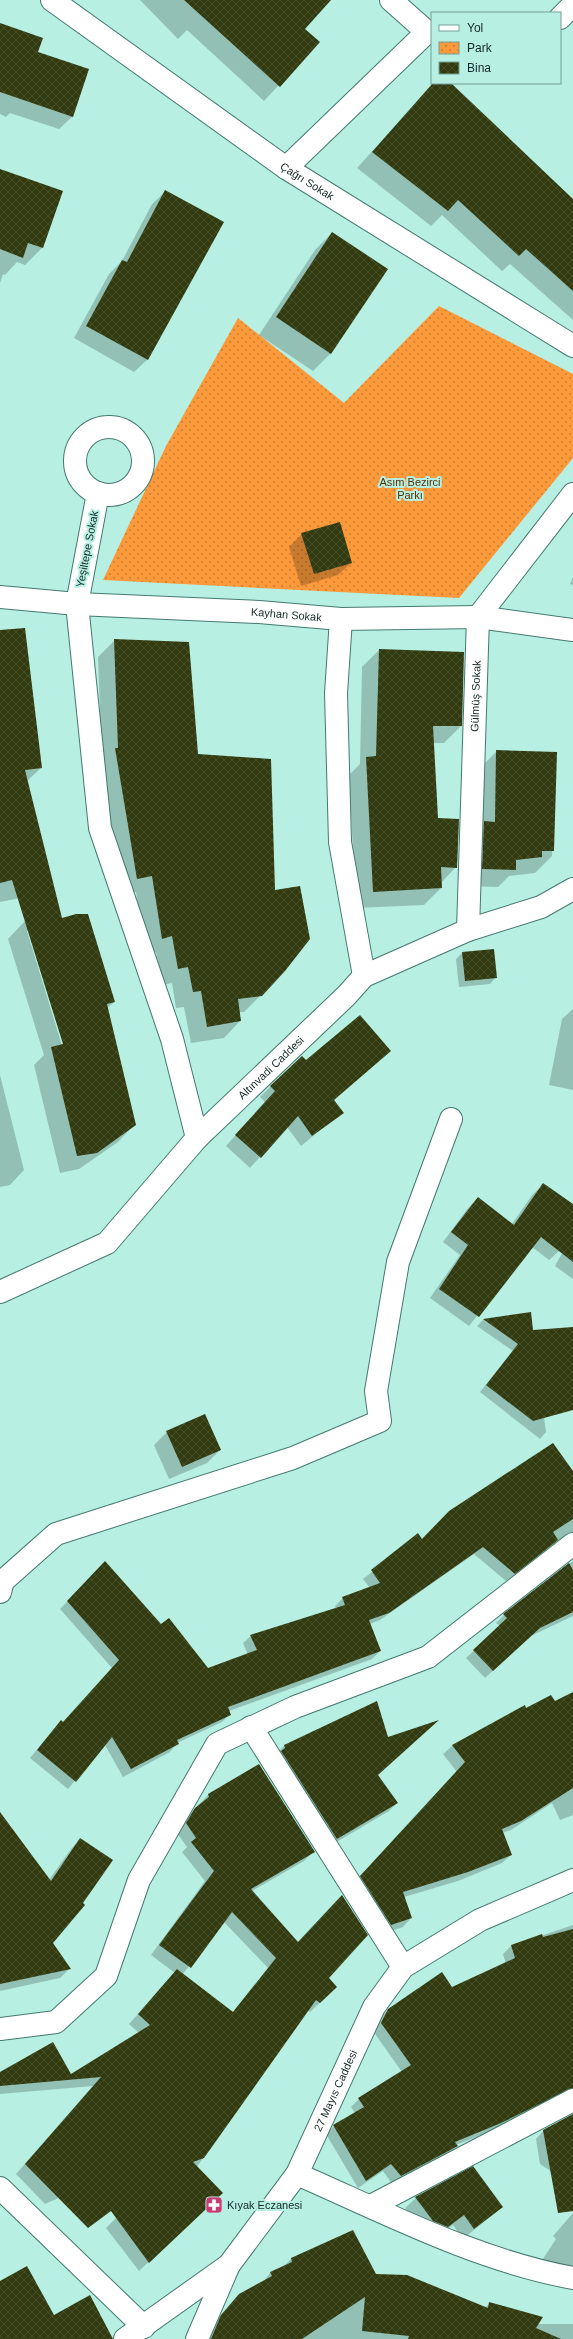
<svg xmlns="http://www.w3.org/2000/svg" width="573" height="2339" font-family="Arial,sans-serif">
  <defs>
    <pattern id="park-dots" width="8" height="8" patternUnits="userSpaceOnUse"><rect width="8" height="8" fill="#fb993b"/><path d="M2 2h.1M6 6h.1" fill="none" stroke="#ca7d31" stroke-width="1.8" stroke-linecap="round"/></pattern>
    <pattern id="building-cross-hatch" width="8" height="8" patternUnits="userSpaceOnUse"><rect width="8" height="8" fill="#323b0f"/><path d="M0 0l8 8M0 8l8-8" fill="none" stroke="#464f29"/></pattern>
  </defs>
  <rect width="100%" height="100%" fill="#b7f0e3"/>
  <path fill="url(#park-dots)" d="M439,306L573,374V458L459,598L103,580L166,446L238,318L344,403Z"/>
  <path fill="#0003" fill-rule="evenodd" d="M140,0H330L304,29L319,42L264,101L187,30L178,39Z
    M0,24L37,53L88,70L72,117L59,129L10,113L6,117L0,114Z
    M434,83H450L573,200V320L510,264L502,271L442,215L431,226L357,168Z
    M0,170L62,192L42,248L25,265L17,262L5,275L3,274L0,283Z
    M165,192L223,222L147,360L134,372L74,338L109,274L122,261L152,204Z
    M332,233L331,353L313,371L259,335L315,250Z
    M302,534L351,563L338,575L301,586L289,547Z
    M573,577V585L570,584Z
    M0,631L41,768L27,781L36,895L0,902Z
    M115,640L197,755L261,995L244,1012H239L240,1021L224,1038L191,1043L184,1007L176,1008L172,983L162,985L156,952L146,955L136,892L121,895L102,763L98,657Z
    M379,650L461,726L444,743H433L437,819L456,867L441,883V888L424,905L356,908L349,775L360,764L362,667Z
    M497,751L556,753L552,856L535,873L509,876L498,887L466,886L479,769Z
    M62,919L114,1002L107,1008L135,1124L118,1142L79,1169L60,1173L34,1065L44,1055L8,939L25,921ZM27,931H29L65,1048L63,1049Z
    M462,953L496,977L490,984L459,987L456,959Z
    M573,1009V1090L549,1085L562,1019Z
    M0,1075L24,1170L10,1185L0,1187Z
    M271,1086L333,1100L342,1112L301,1146L287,1127L250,1168L226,1146L265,1102L260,1097Z
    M543,1185L569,1203L559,1251L549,1260L532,1247L469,1326L430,1298L460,1255L443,1242L468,1208L478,1198L512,1224L533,1194Z
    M573,1233V1279L555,1266Z
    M530,1313L546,1432L540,1439L480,1392L513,1351L477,1326L483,1320Z
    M167,1432L220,1450L207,1463L169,1479L154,1445Z
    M573,1486V1543L563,1539L557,1542L506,1581L474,1554L380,1620L370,1624L380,1651L372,1659L229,1711L230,1714L222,1722L177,1743L170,1752L123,1777L105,1745L68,1789L30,1758L53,1730L61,1722L63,1723L112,1668L60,1609L105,1563L161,1626L207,1670L248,1655L243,1643L251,1636L336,1609L335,1606L343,1598L370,1588L363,1579L418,1535L422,1540Z
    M573,1561V1616L531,1636L485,1678L466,1658L500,1626L496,1623L504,1615Z
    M573,1694V1815L560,1820L552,1803L511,1830L502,1833L511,1855L502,1863L458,1881L404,1897L411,1918L403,1927L382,1934L352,1885L457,1772L443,1754L452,1746L524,1707L526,1710L554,1702Z
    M377,1703V1775L397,1803L389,1811L328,1847L276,1754L284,1746Z
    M259,1765L314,1851L304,1861L252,1891L327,1978L326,1997L310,2012L308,2010L194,2171L212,2203L139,2271L106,2228L116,2218L185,2180L170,2149L45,2204L16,2174L93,2086L0,2094V2073L70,2075L139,2033L129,2024L175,1973L151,1955L205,1881L182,1852L187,1847L177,1833L185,1819L208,1795ZM224,1922L268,1968L232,2013L182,1975Z
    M80,1839L52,1943L69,1969L60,1978L0,1991V1846L49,1880L71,1849Z
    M573,1925V2099L456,2145L449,2154L392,2184L383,2171L358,2188L326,2134L334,2126L355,2113L351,2107L359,2099L402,2072L373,2031L380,2018L389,2009L452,1989L506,1964L503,1954L511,1946Z
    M573,2114V2157L552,2172L540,2164L536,2139L544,2130Z
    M416,2198L502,2207L463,2239L453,2225L437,2237L422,2231L405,2208Z
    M573,2213V2267L539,2265L556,2239L553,2236Z
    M291,2259L376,2275L485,2308L489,2304L538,2324H573V2339H207L213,2324L231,2304L263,2282L270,2273L283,2267Z"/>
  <path fill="url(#building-cross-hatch)" d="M184,0H331L305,29L320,42L280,87Z
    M0,23L43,38L38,52L89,69L73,117L0,92Z
    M433,83H451L573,199V291L526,249L519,256L458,200L448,211L372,152Z
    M0,169L63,191L43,248L28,243L23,258L0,249Z
    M165,190L224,222L148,360L86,326L122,260L127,262Z
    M332,232L388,269L331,354L276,317Z
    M340,522L352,563L314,574L301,533Z
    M25,628L42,768L25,770L62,918L76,914H88L115,1002L107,1004L136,1125L97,1153L77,1156L51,1047L63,1044L12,880L0,883V630Z
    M114,639L189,642L198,754L271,759L275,890L300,886L310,939L285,971L262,996L238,999L241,1021L207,1027L201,991L193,992L188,967L178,969L172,936L162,939L152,876L137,879L115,748H118Z
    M379,649L464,652L462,726H433L438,818L459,819L457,868L441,867L442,888L373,892L366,757L376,756Z
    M496,750L557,752L554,851H542V857L516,860V870L482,869L484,821L495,822Z
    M494,949L497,978L465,981L462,952Z
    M360,1015L391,1051L334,1100L344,1113L312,1136L298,1116L261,1158L235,1135L275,1091L270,1086L302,1056L306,1060Z
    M543,1183L573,1204V1262L541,1237L479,1317L439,1289L468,1245L451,1232L478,1197L514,1225Z
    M531,1312L533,1330L573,1327V1410L533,1421L486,1385L518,1344L483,1319Z
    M205,1414L221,1450L182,1467L166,1431Z
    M553,1443L573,1471V1519L553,1532L558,1540L515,1574L483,1547L389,1613L369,1620L381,1651L228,1707L231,1715L177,1740L179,1744L131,1769L112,1737L76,1782L37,1750L61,1720L63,1722L119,1660L67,1601L105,1561L161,1624L169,1618L208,1668L257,1650L250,1635L345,1605L342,1597L380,1583L371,1570L418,1533L422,1539L449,1511Z
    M569,1563L573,1570V1612L540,1628L493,1671L473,1650L507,1618L503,1614Z
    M573,1692V1788L521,1821L502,1829L512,1855L468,1872L403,1892L412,1918L391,1925L360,1876L465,1762L452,1745L525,1705L526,1708L551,1695L555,1701Z
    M377,1701L388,1737L439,1720L378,1775L398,1803L337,1839L281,1751L285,1748L284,1745Z
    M259,1764L315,1852L251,1889L298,1942L342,1895L368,1935L329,1978L337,1987L320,2003L316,2000L204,2158L193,2162L223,2193L149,2263L111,2211L88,2228L25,2164L101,2077L0,2086V2072L53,2042L71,2074L150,2025L138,2014L177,1969L233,2012L276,1958L232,1912L191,1968L159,1945L214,1871L191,1842L196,1838L186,1823L195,1808L209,1797L208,1794Z
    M0,1812L51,1881L80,1838L113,1860L83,1903L85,1905L53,1943L71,1969L0,1984Z
    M573,1929V2088L501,2123L455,2142L458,2146L401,2176L391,2164L366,2181L333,2125L364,2107L358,2098L411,2065L381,2023L388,2009L442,1972L452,1987L515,1958L511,1945L542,1934L543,1937Z
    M573,2114V2211L558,2213L543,2130Z
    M473,2166L503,2207L474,2229L464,2215L448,2227L433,2221L415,2197Z
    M353,2230L376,2274L407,2275L488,2308L489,2302L543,2317L536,2328L561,2339H408L409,2336L362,2331L365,2297L302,2339H211L221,2315L239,2294L272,2276L270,2272L292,2262L291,2258Z
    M27,2266L54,2315L90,2295L113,2339H0V2281Z"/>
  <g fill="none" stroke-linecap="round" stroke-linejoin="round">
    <g stroke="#44796f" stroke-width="24">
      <g id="minor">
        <path id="s1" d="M52,0L286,168L573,346"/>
        <path d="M560,18L573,5"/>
        <path d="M286,168L427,32L391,0"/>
        <circle cx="109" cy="461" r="34"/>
        <path d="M98,493L77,604L100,828L172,1039L197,1138"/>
        <path id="s2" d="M0,597L77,604L259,612L341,619L478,617L573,630"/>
        <path d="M341,619L336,693L340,842L364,976"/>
        <path id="s3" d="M468,930L478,617L573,494"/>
        <path id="s4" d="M0,1292L107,1243L197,1138L346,996L364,976L468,930L541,907L573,889"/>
        <path d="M0,1592L3,1581L56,1534L293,1458L380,1421L376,1391L398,1262L451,1119"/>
        <path d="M251,1727L403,1967"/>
        <path d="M0,2029L56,2022L106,1976L139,1880L217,1744L295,1707L428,1657L573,1544"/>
        <path d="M297,2174C386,2213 476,2260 573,2278"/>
        <path d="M0,2188L144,2327"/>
        <path d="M371,2206L573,2100"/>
        <path id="s5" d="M125,2339L229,2265L297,2174L374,2007L403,1967L480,1920L573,1880"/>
        <path d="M197,2339L229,2265"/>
      </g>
    </g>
    <use href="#minor" stroke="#fff" stroke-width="22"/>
  </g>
  <defs>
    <g id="pharmacy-square" transform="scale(0.9)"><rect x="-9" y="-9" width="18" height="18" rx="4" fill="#c73d74" stroke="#b7f0e3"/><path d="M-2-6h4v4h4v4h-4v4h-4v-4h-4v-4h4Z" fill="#fff"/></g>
  </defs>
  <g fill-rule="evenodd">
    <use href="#pharmacy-square" x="214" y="2205"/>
  </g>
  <g text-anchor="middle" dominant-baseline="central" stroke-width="4" stroke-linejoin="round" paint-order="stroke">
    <g font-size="11" fill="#132925" stroke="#b7f0e3">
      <text stroke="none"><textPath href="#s1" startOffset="313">Çağrı Sokak</textPath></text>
      <text transform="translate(87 549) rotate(-79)">Yeşiltepe Sokak</text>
      <text stroke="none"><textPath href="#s2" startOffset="287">Kayhan Sokak</textPath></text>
      <text stroke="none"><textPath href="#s3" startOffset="234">Gülmüş Sokak</textPath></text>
      <text stroke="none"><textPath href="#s4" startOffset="358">Altınvadi Caddesi</textPath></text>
      <text stroke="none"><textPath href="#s5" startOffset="333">27 Mayıs Caddesi</textPath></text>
    </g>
    <g font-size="11" fill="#583006" stroke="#b7f0e3">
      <text x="410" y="482">Asım Bezirci<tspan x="410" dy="13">Parkı</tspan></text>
    </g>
    <g font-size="11" fill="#132925" stroke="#b7f0e3" text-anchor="start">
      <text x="227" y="2205">Kıyak Eczanesi</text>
    </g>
  </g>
  <rect x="431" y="12" width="130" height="72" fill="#b7f0e3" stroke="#75a097"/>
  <rect x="439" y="25" width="20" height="6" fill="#ffffff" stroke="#75a097"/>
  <text x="467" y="32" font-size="12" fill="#132925">Yol</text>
  <rect x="439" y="42" width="20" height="12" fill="url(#park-dots)" stroke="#75a097"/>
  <text x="467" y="52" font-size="12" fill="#132925">Park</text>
  <rect x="439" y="62" width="20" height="12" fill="url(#building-cross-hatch)" stroke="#75a097"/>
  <text x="467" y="72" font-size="12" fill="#132925">Bina</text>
</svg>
